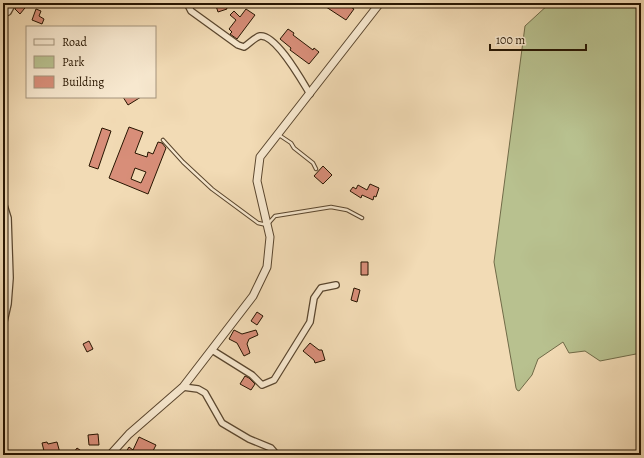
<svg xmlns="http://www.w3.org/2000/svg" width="644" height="458" font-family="Alegreya,serif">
  <rect width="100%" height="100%" fill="#f2dbb5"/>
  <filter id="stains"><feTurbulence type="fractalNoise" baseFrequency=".005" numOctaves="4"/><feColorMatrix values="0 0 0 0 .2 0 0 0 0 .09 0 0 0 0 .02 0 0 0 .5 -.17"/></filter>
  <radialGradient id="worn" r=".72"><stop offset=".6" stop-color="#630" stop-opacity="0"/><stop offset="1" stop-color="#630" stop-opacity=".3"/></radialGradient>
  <path fill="#b8c18f" stroke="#706b48" d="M550,3H641V353L600,361L585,351L569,353L563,342L538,359L532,375L519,391L517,390L516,388L494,262L525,26Z"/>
  <path fill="#d88e79" stroke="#271501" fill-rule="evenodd" d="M17,3H29L20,14L15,9Z
    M215,3H225L227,9L218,12Z
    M320,3H344L354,9L346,20Z
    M36,9L41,11L39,16L44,19L42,24L32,20Z
    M246,9L255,15L237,39L230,34L232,32L229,29L236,20L230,15L234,11L240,17Z
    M288,29L294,33L293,35L313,50L314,48L319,52L309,64L290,50L291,48L280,39Z
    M123,97H141L128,105Z
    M129,127L143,132L135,153L147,157L148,152L153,154L158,142L162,143L166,148L148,194L109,178ZM135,168L146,172L141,183L131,179Z
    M102,128L111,131L98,169L89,166Z
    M323,166L332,175L323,184L314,176Z
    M370,184L379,188L376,197L374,196L373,200L362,195L361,198L350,191L353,187L356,189L358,185L367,190Z
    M361,262H368V275H361Z
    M354,288L360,290L357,302L351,300Z
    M257,312L263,316L257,325L251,321Z
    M234,330L242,334L256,330L258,335L249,339L247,344L250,353L244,356L237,343L229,339Z
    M89,341L93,349L87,352L83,344Z
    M310,343L319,350H322L325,360L315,363L314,360L303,351Z
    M245,376L249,378L255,384L251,390L240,384Z
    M98,434L99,445H89L88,435Z
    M139,437L156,445L151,455H124L129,447L133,450Z
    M47,442L48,444L57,442L60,453L53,455H45L42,443Z
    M77,448L87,455H72Z"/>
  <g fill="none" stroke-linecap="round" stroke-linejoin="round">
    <g stroke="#5a462e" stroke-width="4.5">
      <path id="service" d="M279,135L291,143L294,148L313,163L316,169
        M163,140L183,162L212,189L258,223L267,225L275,216L331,207L347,210L362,218"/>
    </g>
    <g stroke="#5a462e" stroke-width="8">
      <path id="minor" d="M187,3L191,11L238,45L244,47C249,44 255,37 260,36C276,34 302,81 310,94
        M3,7L8,12L13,3
        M3,202L8,218L10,278L8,304L3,326
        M212,350L252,375L262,385L274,380L310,322L314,298L321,288L336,285
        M183,387L198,389L205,393L222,423L249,439L271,448L277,455"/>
    </g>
    <g stroke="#5a462e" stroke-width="9">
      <path id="tertiary" d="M110,455L129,434L183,387L253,296L267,267L270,237L257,181L260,157L380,3"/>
    </g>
    <use href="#service" stroke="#f7e8cf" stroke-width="2.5"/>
    <use href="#minor" stroke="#f7e8cf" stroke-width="5.5"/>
    <use href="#tertiary" stroke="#f7e8cf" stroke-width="7"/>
  </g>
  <rect width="644" height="458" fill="none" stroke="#f2dbb5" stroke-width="16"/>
  <rect x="4" y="4" width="636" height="450" fill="none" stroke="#271501" stroke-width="2"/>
  <rect x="8" y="8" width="628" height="442" fill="none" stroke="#271501"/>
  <rect x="26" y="26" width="130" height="72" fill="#f7e8cf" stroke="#a4947d"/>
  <rect x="34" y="39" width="20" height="6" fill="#f7e8cf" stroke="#a4947d"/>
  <text x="62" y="46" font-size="12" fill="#271501">Road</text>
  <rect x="34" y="56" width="20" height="12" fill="#b8c18f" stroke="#a4947d"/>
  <text x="62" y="66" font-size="12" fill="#271501">Park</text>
  <rect x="34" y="76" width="20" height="12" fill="#d88e79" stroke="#a4947d"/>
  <text x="62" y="86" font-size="12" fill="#271501">Building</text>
  <path d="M490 44v6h96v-6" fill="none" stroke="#271501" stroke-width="2"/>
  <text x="496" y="44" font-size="12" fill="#271501" stroke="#f7e8cf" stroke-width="3" paint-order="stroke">100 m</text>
  <rect width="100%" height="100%" filter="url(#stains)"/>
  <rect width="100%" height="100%" fill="url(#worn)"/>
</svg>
